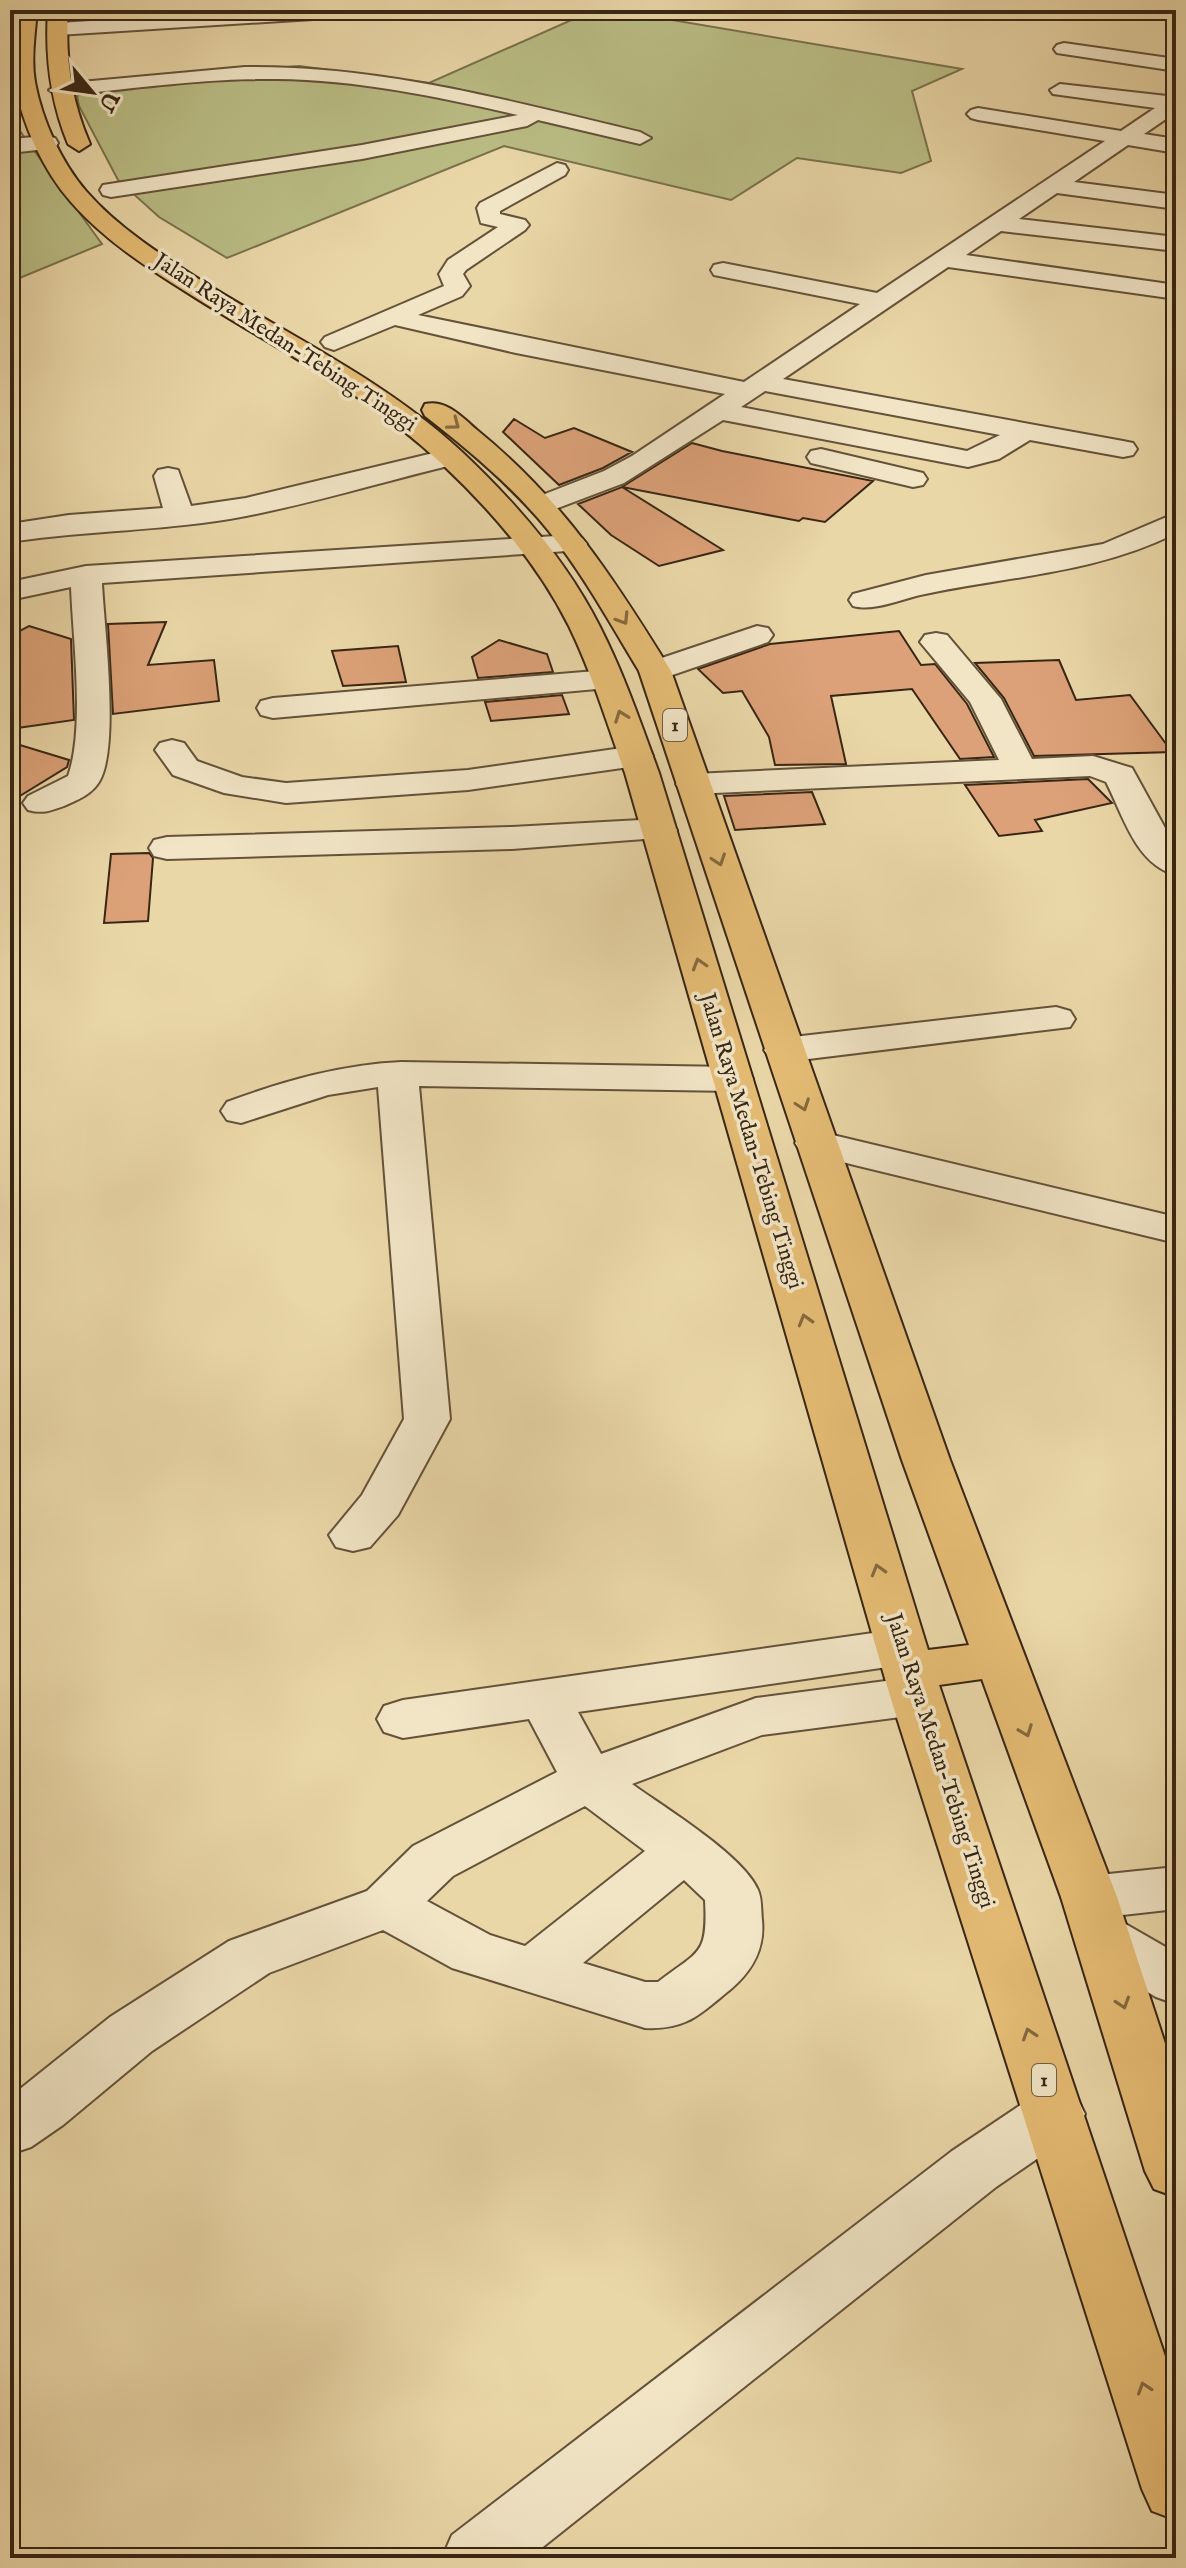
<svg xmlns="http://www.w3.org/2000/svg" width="1186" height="2568" font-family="'IM FELL English',serif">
  <rect width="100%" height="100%" fill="#ead7a8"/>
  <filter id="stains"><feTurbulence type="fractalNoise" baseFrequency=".0025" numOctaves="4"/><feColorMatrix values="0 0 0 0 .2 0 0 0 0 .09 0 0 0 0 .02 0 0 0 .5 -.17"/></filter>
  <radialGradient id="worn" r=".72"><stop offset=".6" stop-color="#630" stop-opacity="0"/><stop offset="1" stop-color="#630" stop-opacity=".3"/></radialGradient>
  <path fill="#babd85" stroke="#79724c" stroke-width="2" d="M594,10H613L962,69L912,91L931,161L901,173L797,158L731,200L504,146L227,258L159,217L118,180L79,106L75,85L299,66L429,83Z
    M20,131L102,244L10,282V132Z"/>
  <path fill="#dca178" stroke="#382614" stroke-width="2" d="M514,419L545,438L574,428L632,452L603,468L559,485L503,432Z
    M692,443L722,451L873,481L825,522L803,518L799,521L622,487Z
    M622,487L723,550L659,566L611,535L578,504Z
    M166,622L148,665L214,660L219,701L113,714L108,624Z
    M29,626L71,639L74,720L10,729V636Z
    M899,631L921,665L935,664L967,704L994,757L960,759L912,689L831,696L846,764L775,765L769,737L742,691L723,693L698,669L770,644Z
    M499,640L547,654L553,672L478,678L472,657Z
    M398,646L406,682L343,686L332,651Z
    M1059,660L1076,700L1130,695L1172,752L1034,756L1004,698L975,663Z
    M562,695L569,714L491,721L485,702Z
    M10,742L69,760L67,767L10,802Z
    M1088,779L1112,803L1035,820L1042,831L999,836L965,785Z
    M812,792L825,824L735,830L724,796Z
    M149,853L153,858L148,921L104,923L111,854Z"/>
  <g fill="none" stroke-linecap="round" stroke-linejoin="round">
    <g stroke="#645239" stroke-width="4">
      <path id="minor" d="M269,10H371L361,16L58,35L48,29L58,23Z
        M1064,43L1176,59V71L1057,53L1054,49L1057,45Z
        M245,67C380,65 510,101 640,132L651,138L640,144L538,120L527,126L362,159L111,197L103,195L100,190L103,185L362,145L518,115C439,97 359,80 277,79C204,78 132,89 59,96L49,90L59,84Z
        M1060,84L1176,97V112L1144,134L1176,139V153L1128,145L1074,182L1176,195V209L1057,193L1019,219L1176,237V251L1001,231L966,255L1176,285V299L948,267L783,379L1123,441L1133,443L1137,449L1133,455L1123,457L1030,440L999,459L968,467L723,420L624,483L542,514L532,511L528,505L532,499L604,471L632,456L725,394L516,353L395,325L334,350L325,347L321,342L325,337L444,286L439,274L448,260L498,227L481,223L477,208L480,203L557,163L565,165L568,170L565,175L500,211V214L525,220L529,225L525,230L466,270L463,274L470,286L462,296L418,315L744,382L860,304L714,275L711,270L714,265L723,263L877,293L1105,141L978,120L971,118L967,114L971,110L978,108L1121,131L1155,108L1053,94L1050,90ZM765,391L1000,435L967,451L741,407Z
        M47,136L55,138L58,143L55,148L10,153V139Z
        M450,449L460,451L464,457L460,463C389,480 318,502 246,516C169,531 88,530 10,542V524L69,515L163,508L154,476L158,470L168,468L178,470L191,506L246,498Z
        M821,449L923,473L927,479L923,485L913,487L811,463L807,457L811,451Z
        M1176,513V533C1097,573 1010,576 925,594C903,598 875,612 853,606L849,600L853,594L926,575L1103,544Z
        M572,535L582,538L587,544L582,550L102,583C104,626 120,748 99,782C91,795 77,800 64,806C50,811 42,814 28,810L23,803L28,796L68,776C85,728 73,640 71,587L10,600V582L86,566Z
        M757,626L768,628L773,635L768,642L655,681L644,678L639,671L644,664Z
        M936,633L947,635L1001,699L1032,759L1093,756L1132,768L1176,848V875C1136,865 1123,815 1106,782L1090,776L693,794L681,791L676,784L681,777L693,774L999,760L970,702L920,642L925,635Z
        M608,670L619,673L624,680L619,687L273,718L261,715L257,708L261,701L273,698Z
        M172,740L184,743L197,761L242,777L286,783L468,770L636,746L648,749L653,756L648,763L636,766L468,790L286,803L224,793L173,775L155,750L160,743Z
        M659,819L671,823L677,830L671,837L512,849L167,859L154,856L149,848L154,840L167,837L512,827Z
        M1056,1007L1070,1011L1075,1019L1070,1027L784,1062L770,1058L764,1050L770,1042L784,1038Z
        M401,1062L733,1067L747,1071L753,1079L747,1087L733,1091L419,1086L450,1419L398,1515L370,1547L353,1551L336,1547L329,1535L362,1495L404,1419L378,1087L328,1095L241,1123L227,1120L221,1111L227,1102C284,1081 340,1065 401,1062Z
        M816,1131L1176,1217V1243L801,1152L795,1143L801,1134Z
        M901,1629L919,1634L927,1647L919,1660L901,1665L578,1712L601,1754L756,1698L916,1677L934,1683L942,1696L934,1709L916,1715L762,1735L632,1784C665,1808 743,1855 758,1890C762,1899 761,1911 762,1920C765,1949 752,1971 731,1989C700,2014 687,2030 645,2028L452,1968L383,1930L269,1973L152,2051L63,2125L31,2147L10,2154V2097L110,2017L229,1941L367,1891L413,1846L557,1772L529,1719L403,1738L384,1732L377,1719L384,1706L403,1700ZM585,1806L645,1851L525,1946L490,1935L427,1901L453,1876ZM684,1880L705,1900C708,1956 699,1950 658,1982H645L583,1963Z
        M1176,1867V1909L1105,1917L1122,1922L1176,1953V2004L1156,1997L1082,1954L1074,1938L1082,1922L1097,1918L1069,1912L1061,1897L1069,1882L1089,1876Z
        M1055,2089L1076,2096L1085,2114L1076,2132L996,2187L529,2558H442L452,2535L952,2151L1034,2096Z"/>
    </g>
    <g stroke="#382614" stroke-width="4">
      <path id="highway" d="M17,10H37C35,34 31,59 35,82C42,120 61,162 86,191C118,228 164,257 205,283C292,337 387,382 462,452C516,503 567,561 600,627C624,674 641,724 659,773L928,1650L969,1645L902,1460L639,671C610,623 583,574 548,530C513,487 469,450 425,416L422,410L425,404C446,399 462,417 477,430C564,501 613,577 671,671L950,1460L1117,1897L1176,2077V2197L1154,2189L1145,2171L1061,1897L982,1679L939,1685L1176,2389V2520L1152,2511L1142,2489L890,1696L625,773C607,724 592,673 569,626C538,564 492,511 442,464C368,394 276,349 191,295C149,269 104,240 71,202C43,170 22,124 15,83C11,59 16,34 17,10Z
        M48,10H68C65,58 71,100 90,144L79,151L68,144C50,100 45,57 48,10Z"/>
    </g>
    <use href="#minor" fill="#f1e5c6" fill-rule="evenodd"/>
    <use href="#highway" fill="#e5bc74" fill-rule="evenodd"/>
  </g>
  <defs><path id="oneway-chevron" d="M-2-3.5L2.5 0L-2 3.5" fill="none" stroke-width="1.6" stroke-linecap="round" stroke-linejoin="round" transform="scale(2)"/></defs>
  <g stroke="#866a3f">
    <use href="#oneway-chevron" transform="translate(454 424) rotate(37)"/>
    <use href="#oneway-chevron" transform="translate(623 619) rotate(58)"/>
    <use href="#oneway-chevron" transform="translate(621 716) rotate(-110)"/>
    <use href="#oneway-chevron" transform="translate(719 860) rotate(71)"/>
    <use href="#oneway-chevron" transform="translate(699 964) rotate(-107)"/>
    <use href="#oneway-chevron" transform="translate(803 1105) rotate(71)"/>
    <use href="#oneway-chevron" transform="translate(805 1320) rotate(-106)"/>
    <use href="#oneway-chevron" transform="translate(878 1570) rotate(-106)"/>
    <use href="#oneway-chevron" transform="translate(1026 1731) rotate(69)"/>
    <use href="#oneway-chevron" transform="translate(1123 2003) rotate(72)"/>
    <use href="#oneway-chevron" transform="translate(1029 2034) rotate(-108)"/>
    <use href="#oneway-chevron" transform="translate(1144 2388) rotate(-108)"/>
  </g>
  <g text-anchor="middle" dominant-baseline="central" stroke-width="7" stroke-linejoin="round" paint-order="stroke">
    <g fill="#f1e5c6" stroke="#705f49" stroke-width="2">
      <rect x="663" y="709" width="24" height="32" rx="6"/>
      <rect x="1032" y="2064" width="24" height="32" rx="6"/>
    </g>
    <g font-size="20" font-weight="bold" fill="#382614">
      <text x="675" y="725">1</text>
      <text x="1044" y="2080">1</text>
    </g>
    <g font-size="22" fill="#382614" stroke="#f1e5c6">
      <text transform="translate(285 343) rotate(33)">Jalan Raya Medan-Tebing Tinggi</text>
      <text transform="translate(751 1141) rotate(73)">Jalan Raya Medan-Tebing Tinggi</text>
      <text transform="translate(940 1761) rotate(72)">Jalan Raya Medan-Tebing Tinggi</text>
    </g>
  </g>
  <rect width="1186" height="2568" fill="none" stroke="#ead7a8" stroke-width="40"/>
  <rect x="12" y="12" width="1162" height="2544" fill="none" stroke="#382614" stroke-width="4"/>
  <rect x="20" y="20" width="1146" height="2528" fill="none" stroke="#382614" stroke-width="2"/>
  <g transform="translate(92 92) rotate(119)" stroke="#f1e5c6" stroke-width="6" paint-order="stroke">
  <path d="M0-6L14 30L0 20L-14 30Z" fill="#382614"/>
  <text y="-12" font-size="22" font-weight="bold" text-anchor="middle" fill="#382614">U</text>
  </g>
  <rect width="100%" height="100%" filter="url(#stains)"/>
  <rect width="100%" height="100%" fill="url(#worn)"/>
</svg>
